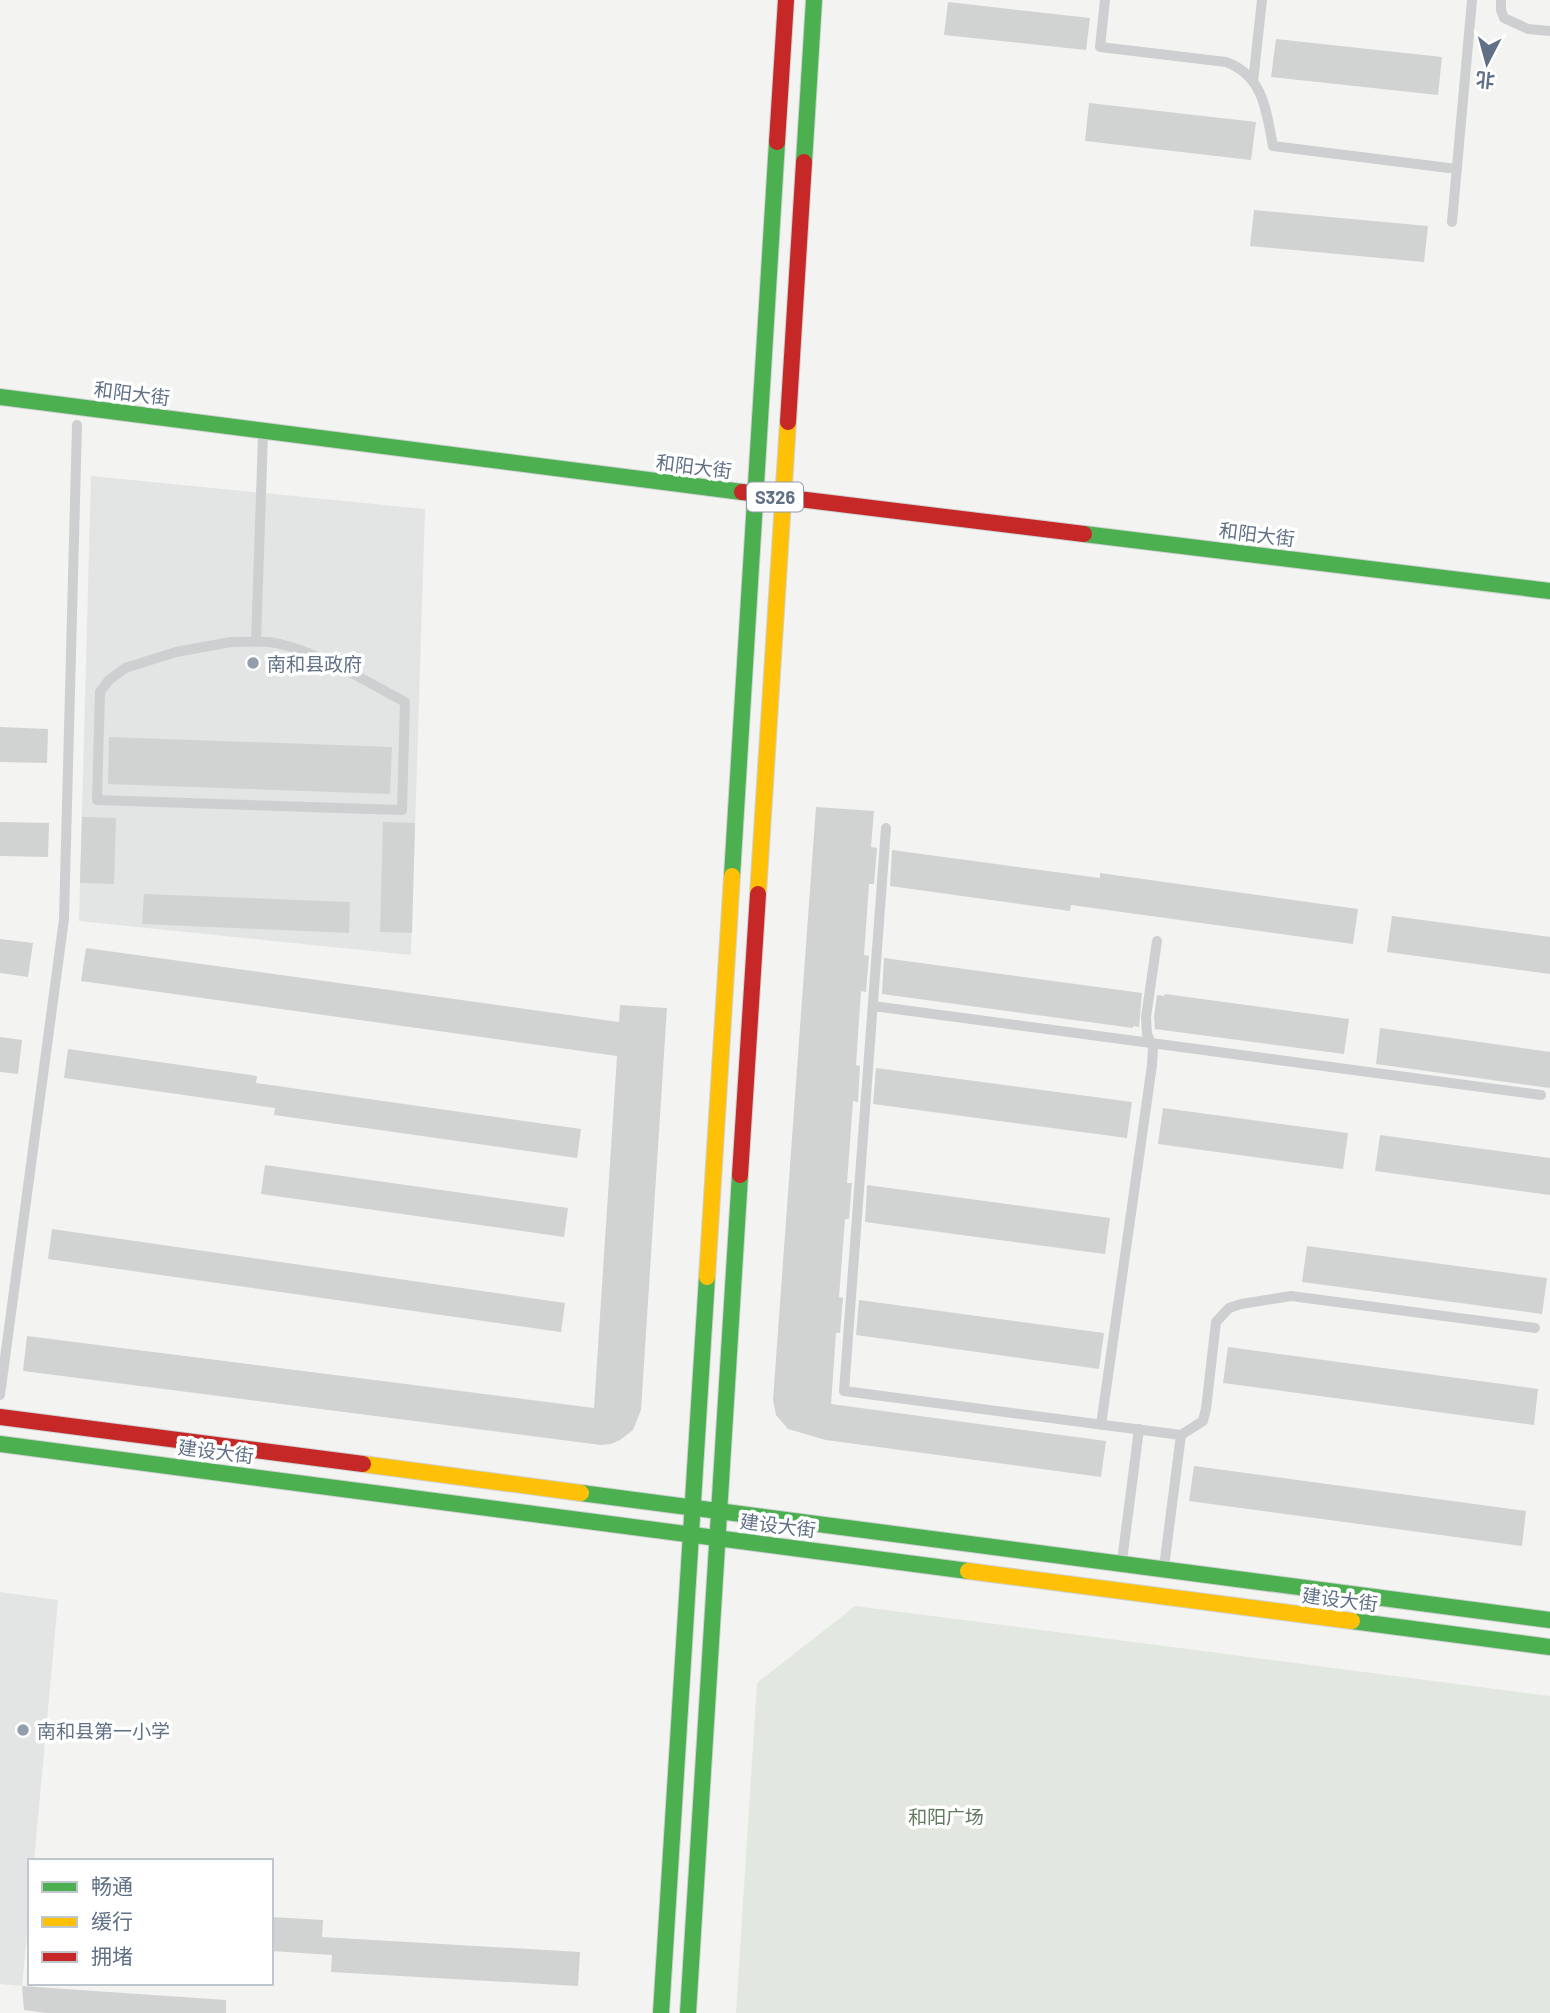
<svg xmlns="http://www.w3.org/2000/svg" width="1550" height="2013" font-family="Barlow,'Noto Sans SC',sans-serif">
  <rect width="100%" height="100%" fill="#f3f4f1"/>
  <path fill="#e3e5e4" d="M91,476L425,509L411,955L79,921Z
    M0,1592L58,1600L34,1861H30V1906L22,1986L0,1984Z"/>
  <path fill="#e2e7df" d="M855,1606L1550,1696V2013H736L757,1683Z"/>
  <path fill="#d1d2d2" d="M948,2L1090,18L1086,50L944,35Z
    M1276,39L1442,57L1438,95L1271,77Z
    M1089,103L1256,122L1251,160L1085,141Z
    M1254,210L1428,226L1424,262L1250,246Z
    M0,727L48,729L47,763L0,762Z
    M109,737L392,747L390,794L108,784Z
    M816,807L874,811L871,847L877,848L874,884H869L864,955L869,956L866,992L861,991L856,1065L860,1066L858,1102L853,1101L847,1183H852L849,1219H845L839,1297L843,1298L840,1333H836L831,1404L1106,1441L1101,1477L826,1440L788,1429L776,1415L773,1400Z
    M82,817L116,818L114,884L80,883Z
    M0,822L49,823L48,857L0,856Z
    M383,822L415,823L412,933L380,932Z
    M892,850L1100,878V873L1358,909L1353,944L1071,905L1070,911L890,886Z
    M144,894L350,902L349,933L142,924Z
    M1392,916L1550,937V974L1387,952Z
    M0,939L33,943L28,977L0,973Z
    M86,948L619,1022L620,1005L667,1008L641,1410L633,1430L620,1440L611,1444L601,1445L23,1371L27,1336L594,1408L617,1056L81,981Z
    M884,958L1142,993L1139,1027L1133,1026V1028L882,994Z
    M1165,994L1349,1019L1344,1054L1155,1029L1154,1017L1157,995L1164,996Z
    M1380,1028L1550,1052V1088L1376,1064Z
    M0,1037L22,1040L18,1074L0,1072Z
    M68,1049L257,1076L256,1083L581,1129L577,1158L274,1115L275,1108L64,1078Z
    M876,1068L1132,1102L1127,1138L873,1104Z
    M1163,1108L1348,1133L1343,1169L1158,1144Z
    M1380,1135L1550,1158V1195L1375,1171Z
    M265,1165L568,1208L564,1237L261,1194Z
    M867,1185L1110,1218L1105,1254L865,1222Z
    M52,1229L565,1303L561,1332L48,1259Z
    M1307,1246L1547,1278L1542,1314L1302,1282Z
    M859,1300L1104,1333L1099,1369L856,1335Z
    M1228,1347L1538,1389L1534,1425L1223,1383Z
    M1194,1466L1526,1511L1522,1546L1189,1501Z
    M271,1917L323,1920L322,1937L580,1952L578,1986L331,1972L332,1955L271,1951Z
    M22,1986L226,2000V2013H46L24,2010Z"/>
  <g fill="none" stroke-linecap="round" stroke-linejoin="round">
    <g stroke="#cfd2d3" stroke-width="18">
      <path id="fast" d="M804,162L814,0
        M0,397L742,492
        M1084,534L1550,591
        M732,876L777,142
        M0,1444L968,1571
        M581,1493L1550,1620
        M1352,1621L1550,1647
        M661,2013L707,1277
        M688,2013L740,1175"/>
    </g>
    <g stroke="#cfd2d3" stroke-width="18">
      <path id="slow" d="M758,894L788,422
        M707,1277L732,876
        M363,1464L581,1493
        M968,1571L1352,1621"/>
    </g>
    <g stroke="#cfd2d3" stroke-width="18">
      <path id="jam" d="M777,142L786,0
        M788,422L804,162
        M742,492L1084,534
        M740,1175L758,894
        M0,1417L363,1464"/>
    </g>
    <path stroke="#cecfd1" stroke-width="10" d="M1105,0L1100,47L1226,62C1264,76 1266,111 1273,146L1457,169
      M1501,0V10L1504,18L1528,29L1550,31
      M1253,82L1262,0
      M1452,222L1472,0
      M231,642C247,642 264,640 280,644C325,655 365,681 405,702L402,810L97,800L100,692L109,680L125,668L176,652Z
      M256,642L263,435
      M886,828L844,1391L1181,1435L1203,1421L1206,1409L1216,1322L1229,1308L1241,1304L1291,1296L1535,1328
      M873,1006L1541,1095
      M0,1395L64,919L77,425
      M1101,1425L1152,1065L1153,1048L1147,1034L1146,1017L1157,941
      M1122,1561L1139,1429
      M1164,1567L1181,1435"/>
    <use href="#fast" stroke="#4caf50" stroke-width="16"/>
    <use href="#slow" stroke="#ffc107" stroke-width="16"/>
    <use href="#jam" stroke="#c62828" stroke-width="16"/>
  </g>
  <g fill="#939eab" stroke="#fff" stroke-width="2.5">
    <circle cx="253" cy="663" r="7"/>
    <circle cx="23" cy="1730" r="7"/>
  </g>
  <g text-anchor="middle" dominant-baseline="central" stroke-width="7" stroke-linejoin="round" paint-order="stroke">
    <rect fill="#fff" stroke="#909baa" stroke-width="2" x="747" y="482.5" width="56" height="29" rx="5"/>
    <g font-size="18" font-weight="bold" fill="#607085">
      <text x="775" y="497">S326</text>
    </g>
    <g font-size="19" fill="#607085" stroke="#fff">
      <text transform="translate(132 393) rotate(7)">和阳大街</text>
      <text transform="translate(694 466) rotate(7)">和阳大街</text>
      <text transform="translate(1257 534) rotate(7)">和阳大街</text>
      <text transform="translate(216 1451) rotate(7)">建设大街</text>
      <text transform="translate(778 1525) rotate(7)">建设大街</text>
      <text transform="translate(1340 1599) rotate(7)">建设大街</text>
    </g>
    <g font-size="19" fill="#607085" stroke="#fff" text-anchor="start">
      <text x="267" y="663">南和县政府</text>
      <text x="37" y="1730">南和县第一小学</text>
    </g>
    <g font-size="19" fill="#627b60" stroke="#fff">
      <text x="946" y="1816">和阳广场</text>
    </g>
  </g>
  <rect x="28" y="1859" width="245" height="126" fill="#ffffff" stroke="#bfc6ce" stroke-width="2"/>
  <rect x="42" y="1882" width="35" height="10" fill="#4caf50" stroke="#bfc6ce" stroke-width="2"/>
  <text x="91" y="1894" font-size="21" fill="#607085">畅通</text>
  <rect x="42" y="1917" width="35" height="10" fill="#ffc107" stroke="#bfc6ce" stroke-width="2"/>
  <text x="91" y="1929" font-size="21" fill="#607085">缓行</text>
  <rect x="42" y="1952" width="35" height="10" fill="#c62828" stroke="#bfc6ce" stroke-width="2"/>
  <text x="91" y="1964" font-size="21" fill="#607085">拥堵</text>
  <g transform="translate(1487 63) rotate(186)" stroke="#ffffff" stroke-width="5" paint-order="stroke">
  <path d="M0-5L12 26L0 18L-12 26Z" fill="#607085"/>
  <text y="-10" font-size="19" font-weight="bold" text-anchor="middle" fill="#607085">北</text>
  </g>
</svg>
